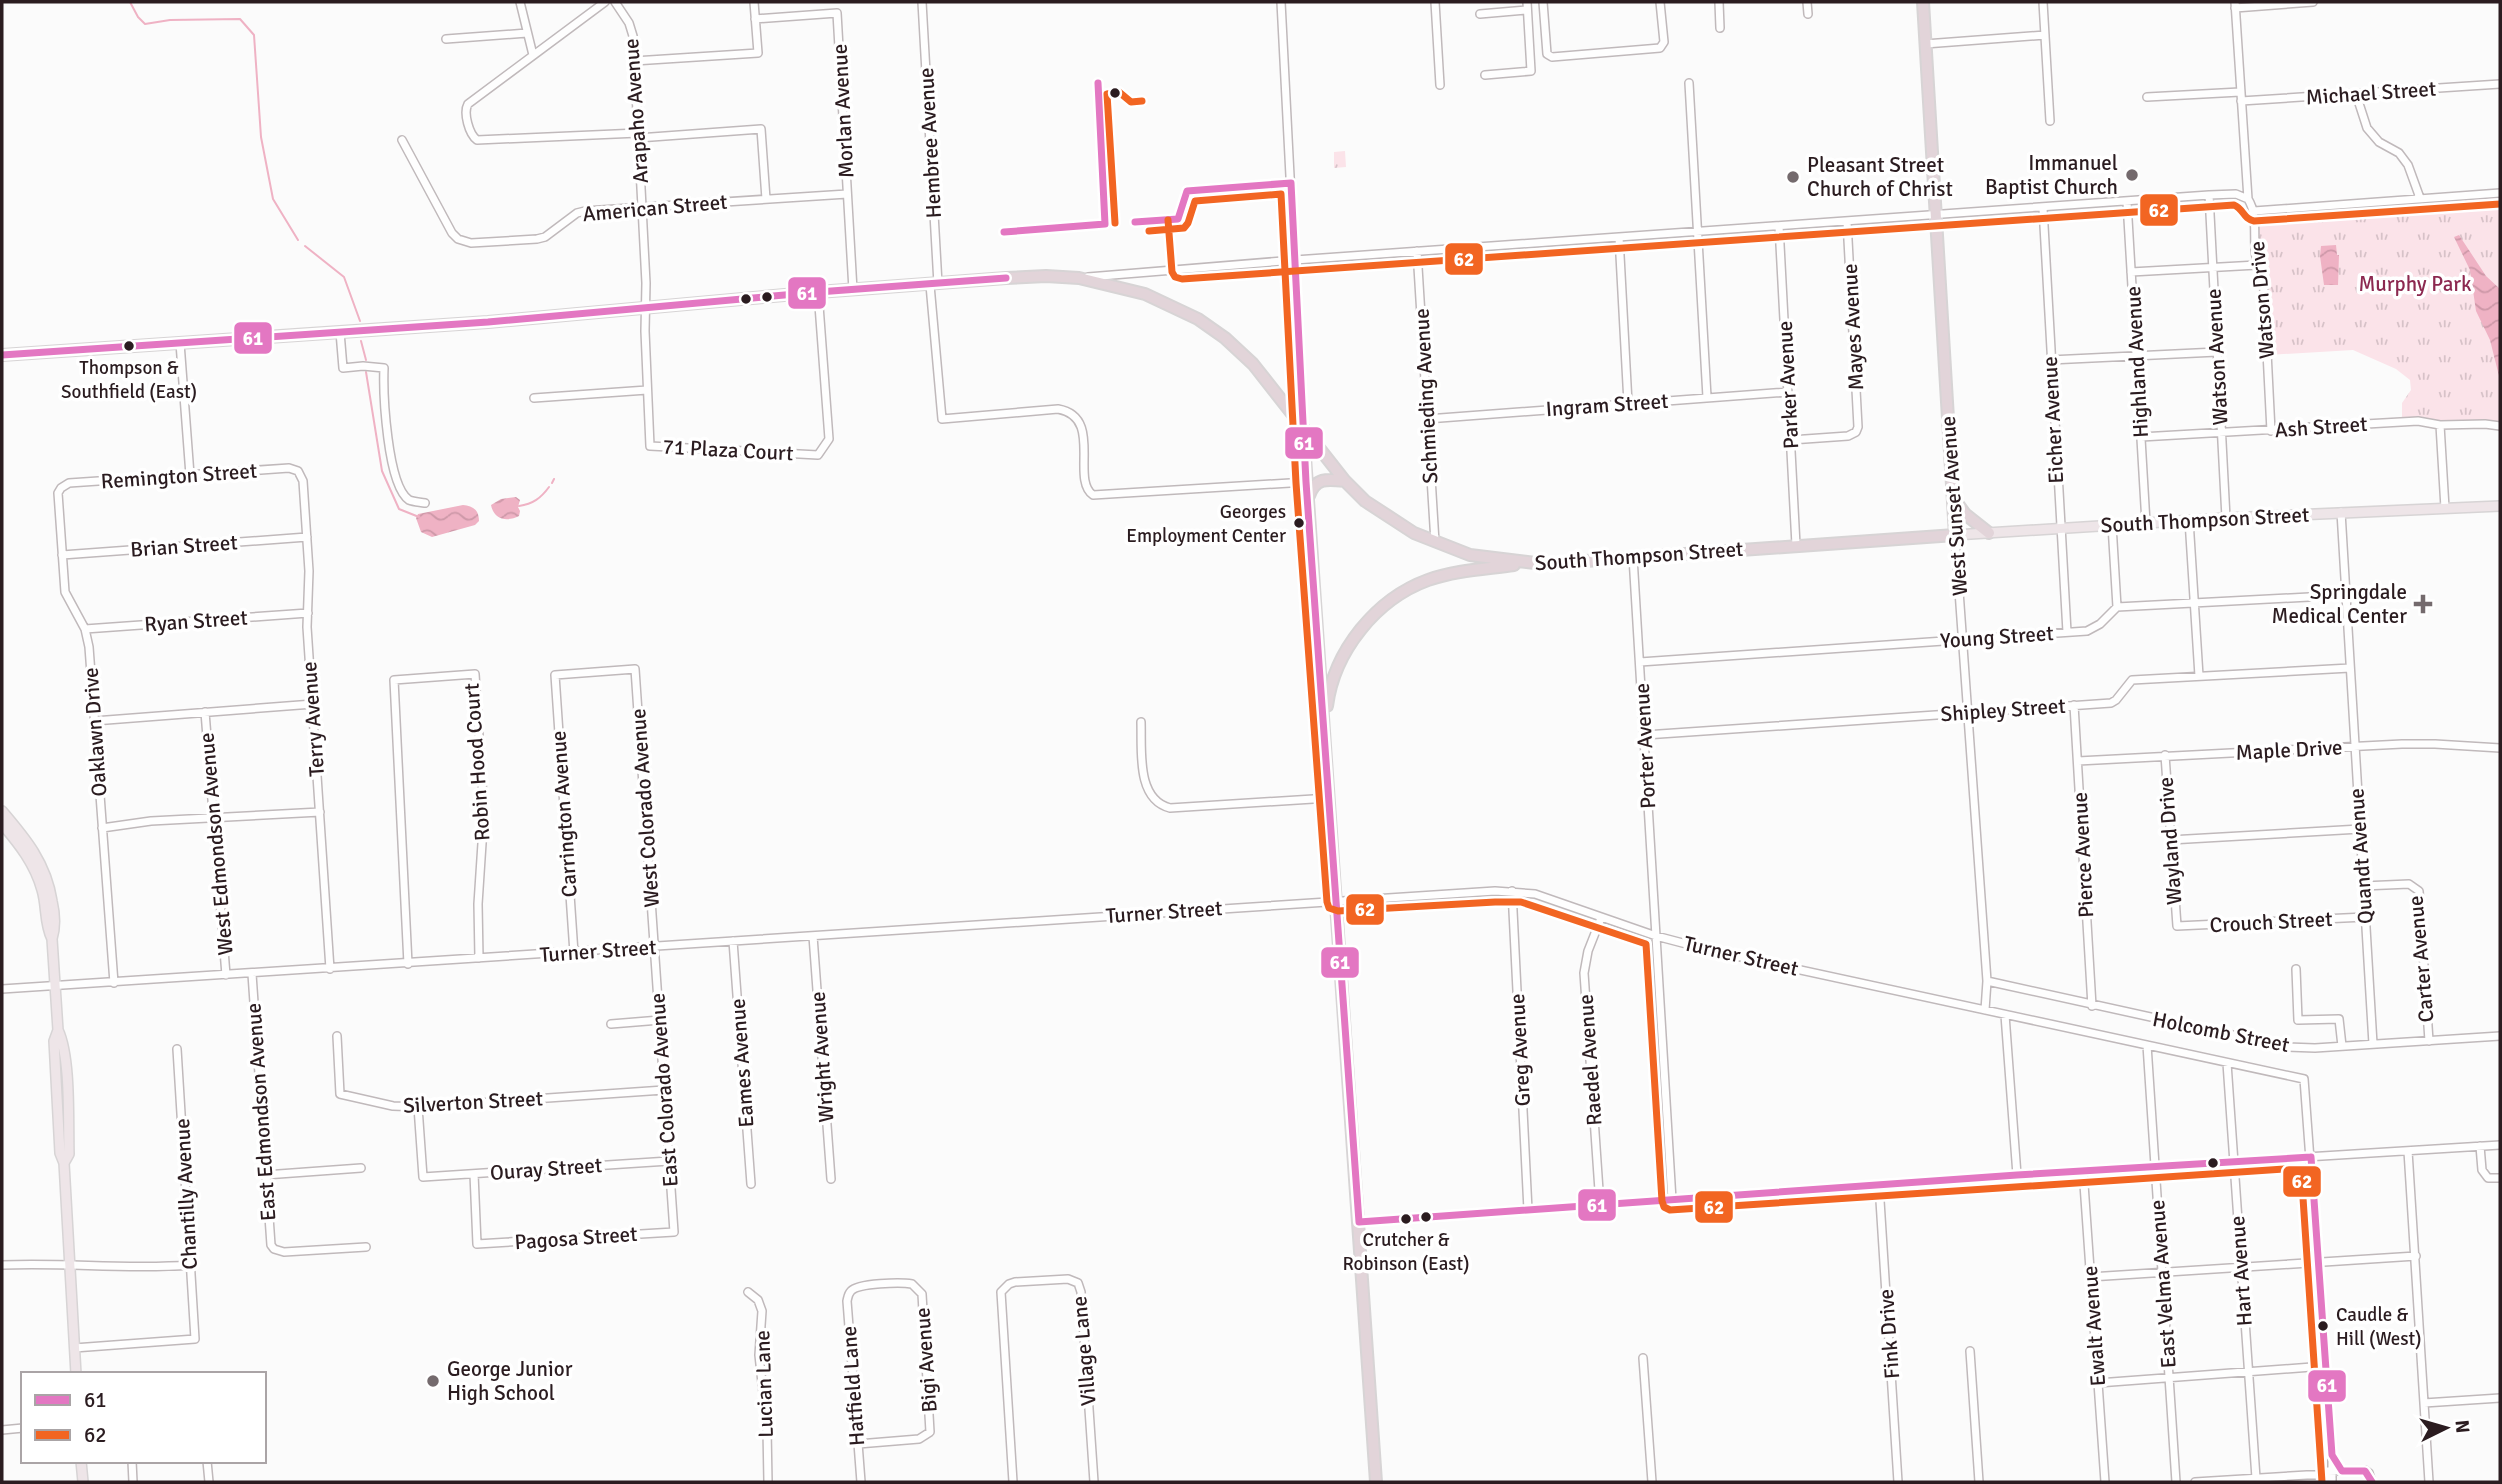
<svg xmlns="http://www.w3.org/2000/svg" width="2502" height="1484" font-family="Signika,sans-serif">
  <defs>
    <pattern id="park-tufts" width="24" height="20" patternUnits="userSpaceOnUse" patternTransform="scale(1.75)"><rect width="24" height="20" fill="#fbe3e9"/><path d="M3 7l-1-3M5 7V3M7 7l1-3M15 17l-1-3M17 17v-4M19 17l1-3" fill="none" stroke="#d7c2c8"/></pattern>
    <pattern id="water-waves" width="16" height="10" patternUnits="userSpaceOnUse" patternTransform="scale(1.75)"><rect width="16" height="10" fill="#efb2c4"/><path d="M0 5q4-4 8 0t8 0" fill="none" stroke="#cd98a8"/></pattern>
  </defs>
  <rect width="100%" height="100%" fill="#fbfbfb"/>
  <path fill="url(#park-tufts)" d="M1345,151L1346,167L1334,168V152Z
    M2500,193V426L2402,422V403L2411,390L2410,380L2396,369L2353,350L2267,355L2263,273L2257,265L2254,211Z"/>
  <path fill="url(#water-waves)" d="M2459,235L2486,276L2500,289V380L2490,340L2476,311L2470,270L2454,237Z
    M2336,245L2337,255H2339L2338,285H2324L2320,256L2321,246Z
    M516,497L520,500L518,507L520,511L519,516C507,522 494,520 491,505L501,499Z
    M463,505C472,506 479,509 479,521L475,525L432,537L421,532L416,518L418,514Z"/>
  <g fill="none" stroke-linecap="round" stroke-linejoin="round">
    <path stroke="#efb2c4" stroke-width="2" d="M130,2L138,17L145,24L170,20L240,19L254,35L261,137L273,199L298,240
      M305,246L344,277L360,321
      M361,341L366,360
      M366,372L382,471L399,509L419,517
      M552,483L554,479
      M519,506C533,504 541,498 549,487"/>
    <g stroke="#c0b9bb" stroke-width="10">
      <path id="minor" d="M520,2L533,55
        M605,2L468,104C463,113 469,134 477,140L638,133
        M615,2L629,23L633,36L646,283L645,331L650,446L818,455L829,439L818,292
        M922,2L938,284
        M1281,2L1303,427
        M1435,2L1440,85
        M1543,2L1547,54L1552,57L1660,48L1664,42L1660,2
        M1719,2L1720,28
        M1807,2L1808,14
        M2043,2L2050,121
        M2235,2L2248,199C2262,221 2247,253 2263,273L2271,431
        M2235,8L2313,2
        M1480,14L1527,10
        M755,19L837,13L853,290
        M446,39L527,33
        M1925,44L2045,35
        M634,61L758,53L754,2
        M1485,75L1531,71L1527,2
        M1689,83L1707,397
        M2356,94L2367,128L2379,142L2399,153L2408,165L2420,198
        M2147,97L2240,92
        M2241,101L2500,84
        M638,138L761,129L766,199
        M402,140L452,233L458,239L471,243L537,239L545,237L577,213L585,211L847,194
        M2209,195L2226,518
        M2127,202L2146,523
        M2043,208L2067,632
        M2254,211L2500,193
        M1779,226L1796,545
        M1619,237L1628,403
        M1417,251L1435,542
        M2131,272L2257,265
        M1088,277L1295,260L2209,195L2236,194L2248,199
        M930,285L942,419L1058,409C1104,417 1070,479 1093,495L1306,482
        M340,332L343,368L363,366L384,368C383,393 387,485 409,500C414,502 420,502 425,503
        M180,343L190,475
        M2050,360L2217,352
        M534,398L647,390
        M1427,419L1788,392
        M2440,425L2445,508
        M2141,437L2418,421L2440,425L2485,424L2500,426
        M1791,440L1848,436L1856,432L1858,427L1847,221
        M2341,512L2373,1044
        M2189,520L2199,676
        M2112,525L2117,607
        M1955,535L1987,981L1985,1010
        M62,555L307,537
        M1633,557L1672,1200
        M85,629L308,613
        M1640,662L2087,631L2100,624L2117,607L2346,595
        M2074,705L2092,1006
        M205,712L226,975
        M94,721L313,704
        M1141,722C1142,751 1136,799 1170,808L1329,798
        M1645,735L2111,703L2116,700L2132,680L2350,668
        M2165,755L2177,926L2365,917
        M2078,761L2402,744H2435L2500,748
        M102,828L151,821L320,812
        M2170,840L2360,829
        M2363,886L2409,884L2419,891L2429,1041
        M1512,891L1528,1210
        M813,936L831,1179
        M733,941L751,1184
        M408,964L394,680L475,674L484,813L478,904L479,958
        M2296,969L2298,1020L2339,1019L2342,1046
        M252,974L271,1245L274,1249L284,1252L366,1247
        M1987,981L2287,1047L2315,1048L2500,1036
        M114,983L89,647L85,629L65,592L58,493L61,488L69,483L289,468L298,471L303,481L309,571L307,627L330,969
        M2,989L1495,891L1535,894L1656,936L1713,951L2304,1079L2332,1455V1482
        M2005,1015L2017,1175
        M611,1024L660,1020
        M337,1036L340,1094L393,1106L418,1107L664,1090
        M2147,1045L2176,1482
        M2227,1063L2256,1478
        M418,1107L423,1177L669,1161
        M2480,1146L2482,1170L2488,1178H2500
        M2408,1151L2429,1482
        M2083,1170L2105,1482
        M474,1174L477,1244L674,1232L635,669L555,675L574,953
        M265,1175L361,1168
        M1879,1185L1898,1482
        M1600,1205L1584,973L1588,951L1601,918
        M1359,1222L2017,1175L2500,1145
        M2,1265C65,1262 127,1270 190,1265
        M2090,1277L2416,1256
        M748,1292L758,1300L762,1311L759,1355L767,1429L768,1482
        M74,1348L195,1339L177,1049
        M1970,1351L1979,1482
        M1643,1358L1652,1482
        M2098,1383L2325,1366
        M2424,1403L2500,1398
        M2,1430L23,1428
        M858,1444L919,1439L930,1432L922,1294L912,1284C901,1282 858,1283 851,1291C848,1294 848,1297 847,1301L861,1482
        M132,1461L133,1482
        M207,1461L209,1482
        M2328,1471L2365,1470L2369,1473L2372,1482
        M1013,1482L1001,1292L1009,1284L1015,1282L1068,1279L1078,1283L1081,1292L1094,1482
        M2195,1482L2307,1475H2326L2332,1479"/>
    </g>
    <g stroke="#d7d4d5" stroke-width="12">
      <path id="major" d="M1955,535L2226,518L2500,506
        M2,811C26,839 46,863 52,901C55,914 56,926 52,939
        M2,824C19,844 35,864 42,890C47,906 44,923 52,939L58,1030L54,1041L60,1153L64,1163L76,1374
        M58,1030C71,1058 68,1121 69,1154L64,1163
        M81,1461L83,1482"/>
    </g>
    <g stroke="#d7d4d5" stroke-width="14">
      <path id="highway" d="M2,355L488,322L818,292L1006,278L1046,276L1079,278L1145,294L1198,319L1225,338L1253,364L1345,481L1365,501L1414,533L1470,555L1543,564L1955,535L1923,2
        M1303,428L1376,1482
        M1309,496C1315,477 1328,479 1345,481
        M1954,499L1965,514L1989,533
        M1327,706C1334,651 1376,599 1428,580C1456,570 1486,569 1514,565"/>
    </g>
    <use href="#minor" stroke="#fefefe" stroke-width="7"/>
    <use href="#major" stroke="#eee5e8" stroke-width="9"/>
    <use href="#highway" stroke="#e2d4d9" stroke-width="10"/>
    <g stroke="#fff" stroke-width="12">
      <path id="bus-1" d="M1098,83L1105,224
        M1291,183L1306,482L1359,1222
        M1135,222L1178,219L1187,191L1291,183
        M1004,232L1105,224
        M2,355L488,322L818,292L1006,278
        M2311,1157L2332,1455L2342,1471H2365L2372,1482
        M1359,1222L2017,1175L2311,1157"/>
    </g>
    <g stroke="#fff" stroke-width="12">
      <path id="bus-2" d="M1168,220L1172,272L1175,277L1182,279L2234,205C2244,209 2243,219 2254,221L2500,204
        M1115,223L1107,94L1119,92L1131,102L1142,101
        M1149,231L1184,228L1188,223L1195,201L1281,194L1296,483L1327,902L1329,908L1338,911L1495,902H1521L1646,944L1662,1201L1664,1207L1670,1210L2301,1168L2322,1482"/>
    </g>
    <use href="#bus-1" stroke="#e377c2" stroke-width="7"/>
    <use href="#bus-2" stroke="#f26522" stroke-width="7"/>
  </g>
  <g fill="#2b1c20" stroke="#fff" stroke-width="2.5">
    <circle cx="1115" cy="93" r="6"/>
    <circle cx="767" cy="297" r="6"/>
    <circle cx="746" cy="299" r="6"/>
    <circle cx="129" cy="346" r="6"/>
    <circle cx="1299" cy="523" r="6"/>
    <circle cx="2213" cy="1163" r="6"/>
    <circle cx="1426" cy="1217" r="6"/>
    <circle cx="1406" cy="1219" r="6"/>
    <circle cx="2323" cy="1326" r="6"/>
  </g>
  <g fill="#746a6d" stroke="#fff" stroke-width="2.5">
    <circle cx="2132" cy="175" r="7"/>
    <circle cx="1793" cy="177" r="7"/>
    <path d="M2419.5 593.5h7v7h7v7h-7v7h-7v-7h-7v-7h7z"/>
    <circle cx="433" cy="1381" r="7"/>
  </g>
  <g text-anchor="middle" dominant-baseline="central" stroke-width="7" stroke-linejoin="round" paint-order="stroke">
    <g font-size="19" fill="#2b1c20" stroke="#fff">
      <text x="129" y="368">Thompson &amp;<tspan x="129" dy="24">Southfield (East)</tspan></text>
      <text x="1286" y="512" text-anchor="end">Georges<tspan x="1286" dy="24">Employment Center</tspan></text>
      <text x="1406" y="1240">Crutcher &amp;<tspan x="1406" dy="24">Robinson (East)</tspan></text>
      <text x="2336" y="1315" text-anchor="start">Caudle &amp;<tspan x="2336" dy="24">Hill (West)</tspan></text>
    </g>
    <g font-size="21" fill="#2b1c20" stroke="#fff">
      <text transform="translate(2371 93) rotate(-4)">Michael Street</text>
      <text transform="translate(636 111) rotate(-94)">Arapaho Avenue</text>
      <text transform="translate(843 111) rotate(-93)">Morlan Avenue</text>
      <text transform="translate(930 143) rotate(-93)">Hembree Avenue</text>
      <text transform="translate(655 208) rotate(-5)">American Street</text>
      <text transform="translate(2262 300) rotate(-95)">Watson Drive</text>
      <text transform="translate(1853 327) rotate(-93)">Mayes Avenue</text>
      <text transform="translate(2217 357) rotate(-93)">Watson Avenue</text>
      <text transform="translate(2137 362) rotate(-93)">Highland Avenue</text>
      <text transform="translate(1788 385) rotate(-93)">Parker Avenue</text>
      <text transform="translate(1426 396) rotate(-93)">Schmieding Avenue</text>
      <text transform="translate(1607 405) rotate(-4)">Ingram Street</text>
      <text transform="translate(2053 420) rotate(-93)">Eicher Avenue</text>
      <text transform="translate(2321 427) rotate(-4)">Ash Street</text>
      <text transform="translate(728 450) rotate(3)">71 Plaza Court</text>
      <text transform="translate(179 476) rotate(-4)">Remington Street</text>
      <text transform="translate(1954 506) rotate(-94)">West Sunset Avenue</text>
      <text transform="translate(2205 520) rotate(-3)">South Thompson Street</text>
      <text transform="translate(184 546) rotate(-4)">Brian Street</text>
      <text transform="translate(1639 556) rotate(-4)">South Thompson Street</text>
      <text transform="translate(196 621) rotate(-4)">Ryan Street</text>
      <text transform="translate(1997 637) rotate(-4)">Young Street</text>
      <text transform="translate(2003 710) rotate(-4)">Shipley Street</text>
      <text transform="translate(313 719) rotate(-94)">Terry Avenue</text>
      <text transform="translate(95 732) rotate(-94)">Oaklawn Drive</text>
      <text transform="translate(1645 746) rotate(-93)">Porter Avenue</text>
      <text transform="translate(2289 750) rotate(-3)">Maple Drive</text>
      <text transform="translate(477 762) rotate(-94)">Robin Hood Court</text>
      <text transform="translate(645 808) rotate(-94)">West Colorado Avenue</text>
      <text transform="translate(564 814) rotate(-94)">Carrington Avenue</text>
      <text transform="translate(2170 841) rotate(-94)">Wayland Drive</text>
      <text transform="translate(216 844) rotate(-95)">West Edmondson Avenue</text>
      <text transform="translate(2083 855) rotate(-93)">Pierce Avenue</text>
      <text transform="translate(2361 856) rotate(-94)">Quandt Avenue</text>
      <text transform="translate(1164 912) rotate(-4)">Turner Street</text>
      <text transform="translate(2271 922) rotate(-3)">Crouch Street</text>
      <text transform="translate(598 951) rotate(-4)">Turner Street</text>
      <text transform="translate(1741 956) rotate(13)">Turner Street</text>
      <text transform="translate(2421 959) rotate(-95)">Carter Avenue</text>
      <text transform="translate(2221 1032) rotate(11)">Holcomb Street</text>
      <text transform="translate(1520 1050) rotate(-93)">Greg Avenue</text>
      <text transform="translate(822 1057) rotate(-94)">Wright Avenue</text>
      <text transform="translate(1590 1060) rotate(-94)">Raedel Avenue</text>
      <text transform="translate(742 1063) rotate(-94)">Eames Avenue</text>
      <text transform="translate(664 1090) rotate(-94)">East Colorado Avenue</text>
      <text transform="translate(473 1102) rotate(-3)">Silverton Street</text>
      <text transform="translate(261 1112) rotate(-94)">East Edmondson Avenue</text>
      <text transform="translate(546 1169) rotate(-4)">Ouray Street</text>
      <text transform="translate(186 1194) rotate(-93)">Chantilly Avenue</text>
      <text transform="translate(576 1238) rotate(-4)">Pagosa Street</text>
      <text transform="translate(2241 1271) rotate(-94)">Hart Avenue</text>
      <text transform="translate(2163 1284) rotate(-94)">East Velma Avenue</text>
      <text transform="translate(2094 1326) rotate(-94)">Ewalt Avenue</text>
      <text transform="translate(1889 1334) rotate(-94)">Fink Drive</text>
      <text transform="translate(1084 1351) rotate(-95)">Village Lane</text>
      <text transform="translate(926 1360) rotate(-94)">Bigi Avenue</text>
      <text transform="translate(764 1384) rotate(-92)">Lucian Lane</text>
      <text transform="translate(853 1386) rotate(-94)">Hatfield Lane</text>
    </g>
    <g font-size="21" fill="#2b1c20" stroke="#fff" text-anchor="end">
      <text x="2118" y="163">Immanuel<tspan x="2118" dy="24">Baptist Church</tspan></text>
      <text x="1807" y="165" text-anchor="start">Pleasant Street<tspan x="1807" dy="24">Church of Christ</tspan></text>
      <text x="2407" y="592">Springdale<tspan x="2407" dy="24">Medical Center</tspan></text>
      <text x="447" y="1369" text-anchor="start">George Junior<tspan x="447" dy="24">High School</tspan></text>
    </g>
    <g font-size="21" fill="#8c2850" stroke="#fff">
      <text x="2415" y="284">Murphy Park</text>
    </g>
  </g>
  <g stroke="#fff" stroke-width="2.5">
    <rect x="2139" y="193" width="40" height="34" rx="7" fill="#f26522"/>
    <rect x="1444" y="242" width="40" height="34" rx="7" fill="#f26522"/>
    <rect x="787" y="276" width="40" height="34" rx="7" fill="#e377c2"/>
    <rect x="233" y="321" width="40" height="34" rx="7" fill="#e377c2"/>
    <rect x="1284" y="426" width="40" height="34" rx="7" fill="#e377c2"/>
    <rect x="1345" y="893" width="40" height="33" rx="7" fill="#f26522"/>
    <rect x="1320" y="946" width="40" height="33" rx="7" fill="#e377c2"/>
    <rect x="2282" y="1165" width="40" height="33" rx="7" fill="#f26522"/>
    <rect x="1577" y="1188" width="40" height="34" rx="7" fill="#e377c2"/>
    <rect x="1694" y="1190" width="40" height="34" rx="7" fill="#f26522"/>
    <rect x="2307" y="1369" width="40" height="34" rx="7" fill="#e377c2"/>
  </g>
  <g font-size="19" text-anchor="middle" font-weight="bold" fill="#fff">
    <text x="2159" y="217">62</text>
    <text x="1464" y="266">62</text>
    <text x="807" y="300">61</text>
    <text x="253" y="345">61</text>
    <text x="1304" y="450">61</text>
    <text x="1365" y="916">62</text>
    <text x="1340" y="969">61</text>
    <text x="2302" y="1188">62</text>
    <text x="1597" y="1212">61</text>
    <text x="1714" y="1214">62</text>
    <text x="2327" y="1392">61</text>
  </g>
  <rect width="2502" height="1484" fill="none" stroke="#2b1c20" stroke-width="7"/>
  <rect x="21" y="1372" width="245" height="91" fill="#ffffff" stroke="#aaa4a6" stroke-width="2"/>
  <rect x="35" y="1395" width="35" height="10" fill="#e377c2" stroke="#aaa4a6" stroke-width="2"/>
  <text x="84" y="1407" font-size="21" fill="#2b1c20">61</text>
  <rect x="35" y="1430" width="35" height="10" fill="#f26522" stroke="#aaa4a6" stroke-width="2"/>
  <text x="84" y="1442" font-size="21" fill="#2b1c20">62</text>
  <g transform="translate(2446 1428) rotate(85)" stroke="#ffffff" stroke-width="5" paint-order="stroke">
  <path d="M0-5L12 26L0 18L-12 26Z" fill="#2b1c20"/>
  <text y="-10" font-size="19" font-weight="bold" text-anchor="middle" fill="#2b1c20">N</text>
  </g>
</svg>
